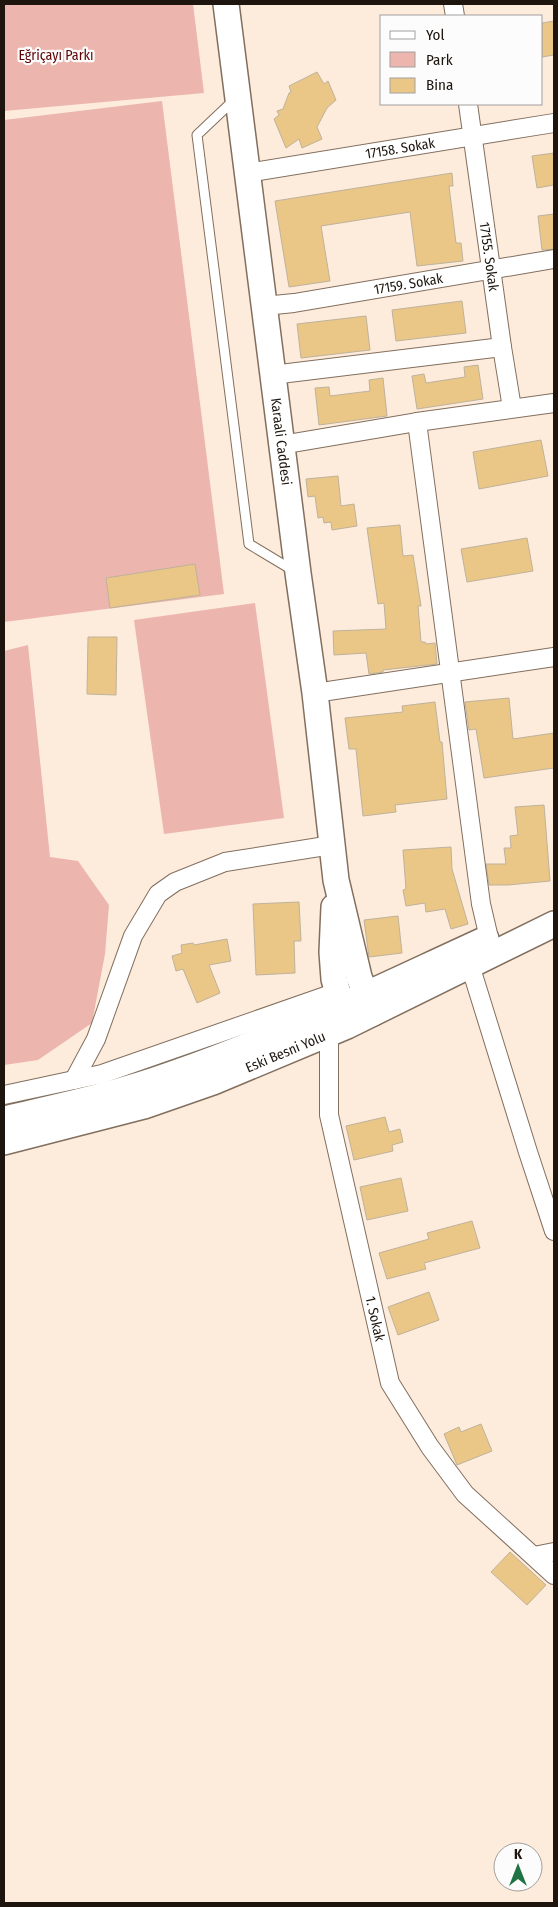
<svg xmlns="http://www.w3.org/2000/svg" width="558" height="1907" font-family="'Fira Sans Condensed',sans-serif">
  <rect width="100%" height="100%" fill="#fdebdc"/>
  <path fill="#ecb6ae" d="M4,4H193L204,93L4,111Z
    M162,101L224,594L4,622V120Z
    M255,603L284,818L164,834L134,620Z
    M28,645L50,857L78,861L109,905L105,954L92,1023L38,1060L4,1065V651Z"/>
  <path fill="#eac787" stroke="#bfb29b" d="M554,21V55L542,57V23Z
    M317,72L324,84L328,81L336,100L327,108L317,127L322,139L302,148L299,139L286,148L274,119L279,115L277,111L283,109L289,93L291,92L289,86Z
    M554,153V185L537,188L532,156Z
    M452,173L453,186H449L456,243H461L463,261L417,266L410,212L321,226L330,281L289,287L275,201Z
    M554,214V249L542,250L538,216Z
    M462,301L466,333L396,341L392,310Z
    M366,316L370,350L301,358L297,324Z
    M478,365L483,399L417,409L412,376L424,374L426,383L465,377L464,367Z
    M383,378L387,416L319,425L315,388L329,387L330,396L370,391L369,380Z
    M541,440L548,476L479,489L473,452Z
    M338,476L341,506L354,504L357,526L332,530L331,522L324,523L323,517L318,518L315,496L308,497L306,479Z
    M400,525L403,556L413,555L421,606H418L421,642H425L426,644L435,643L437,664L383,670V672L369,674L366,653L334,655L333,631L386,629L384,603L378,604L367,528Z
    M527,538L533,571L467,582L461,549Z
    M195,564L200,595L110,608L106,578Z
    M88,637H117L116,695L87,694Z
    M509,698L513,739L554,733V768L484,778L476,729L469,730L465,702Z
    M435,702L440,742H442L447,799L395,805L396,812L363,816L356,749H349L345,718L403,712L402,706Z
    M544,805L550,881L508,885H489L486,864H506L504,848H511L510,836L518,835L515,807Z
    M451,847L452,869L468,924L451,929L445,909L426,912L425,903L406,906L403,890L406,889L403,850Z
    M299,902L301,941H294L295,973L256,975L253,904Z
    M398,916L402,953L369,957L364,920Z
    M227,939L231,961L209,965L220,993L197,1003L183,969L176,971L172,956L182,953L181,945L193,943L194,945Z
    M385,1117L389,1132L400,1129L403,1142L392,1145L393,1151L354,1160L346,1126Z
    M401,1178L408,1211L367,1220L360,1187Z
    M472,1221L480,1248L424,1263L426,1269L387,1279L379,1253L429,1239L427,1233Z
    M429,1292L439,1320L398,1335L388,1307Z
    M481,1424L492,1451L457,1465L444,1434L459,1427L461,1432Z
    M510,1552L546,1585L527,1605L491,1572Z"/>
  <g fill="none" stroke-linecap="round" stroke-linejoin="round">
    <g stroke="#826f5e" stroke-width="11">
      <path id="service" d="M235,99L197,135L249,544L294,571"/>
    </g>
    <g stroke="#826f5e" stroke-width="20">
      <g id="minor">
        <path d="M453,4L455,16"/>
        <path id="s1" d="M468,104L502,347L512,408"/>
        <path id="s2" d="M247,173L554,123"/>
        <path id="s3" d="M264,306L294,303L554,259"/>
        <path d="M272,375L502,347"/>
        <path d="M417,422L481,904L489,938"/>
        <path d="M281,445L417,422L554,403"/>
        <path d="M315,693L554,657"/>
        <path d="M470,965L528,1152L554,1231"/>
        <path id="s4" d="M329,1033V1115L390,1383L430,1447L465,1494L554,1575"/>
        <path d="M74,1080L96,1039L133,936L158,894L175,882L225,862L332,845"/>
        <path d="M4,1095L102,1074L337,992"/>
        <path d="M534,1556L554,1552"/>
      </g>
    </g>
    <g stroke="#826f5e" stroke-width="28">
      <g id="secondary">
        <path id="s5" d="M226,4L298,573L315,693L336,880L359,977L373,1013"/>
        <path d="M334,907L332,952L334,979L345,1020"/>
        <path d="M4,1119C60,1106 117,1094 172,1074C280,1037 383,986 486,939"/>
        <path id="s6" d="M4,1142L144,1106L213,1082L347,1026L554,924"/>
      </g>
    </g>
    <use href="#service" stroke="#fff" stroke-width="9"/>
    <use href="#minor" stroke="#fff" stroke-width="18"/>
    <use href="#secondary" stroke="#fff" stroke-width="25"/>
  </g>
  <g text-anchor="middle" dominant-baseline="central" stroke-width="4.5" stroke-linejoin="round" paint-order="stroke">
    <g font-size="14" fill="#5e0506" stroke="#fcfcfc">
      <text x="56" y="55">Eğriçayı Parkı</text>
    </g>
    <g font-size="14" fill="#1d150e" stroke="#fcfcfc">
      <text stroke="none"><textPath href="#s2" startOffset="155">17158. Sokak</textPath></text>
      <text stroke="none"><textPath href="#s1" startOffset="154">17155. Sokak</textPath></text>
      <text stroke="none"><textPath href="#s3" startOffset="146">17159. Sokak</textPath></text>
      <text stroke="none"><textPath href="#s5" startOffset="441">Karaali Caddesi</textPath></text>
      <text stroke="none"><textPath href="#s6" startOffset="296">Eski Besni Yolu</textPath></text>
      <text stroke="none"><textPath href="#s4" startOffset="291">1. Sokak</textPath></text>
    </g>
  </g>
  <rect width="558" height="1907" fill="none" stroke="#1d150e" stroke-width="10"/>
  <rect x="380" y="15" width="162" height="90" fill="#fcfcfc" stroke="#a3a09d"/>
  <rect x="390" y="31" width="25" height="8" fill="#ffffff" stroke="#a3a09d"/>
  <text x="426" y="40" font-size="15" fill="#1d150e">Yol</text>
  <rect x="390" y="52" width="25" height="15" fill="#ecb6ae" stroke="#a3a09d"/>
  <text x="426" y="65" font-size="15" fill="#1d150e">Park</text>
  <rect x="390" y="78" width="25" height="15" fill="#eac787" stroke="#a3a09d"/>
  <text x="426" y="90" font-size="15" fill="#1d150e">Bina</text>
  <g transform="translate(518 1867)"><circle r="24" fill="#fcfcfc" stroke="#a3a09d"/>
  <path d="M0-4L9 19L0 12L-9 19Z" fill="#207345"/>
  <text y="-8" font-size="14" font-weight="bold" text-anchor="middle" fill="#1d150e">K</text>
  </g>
</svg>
